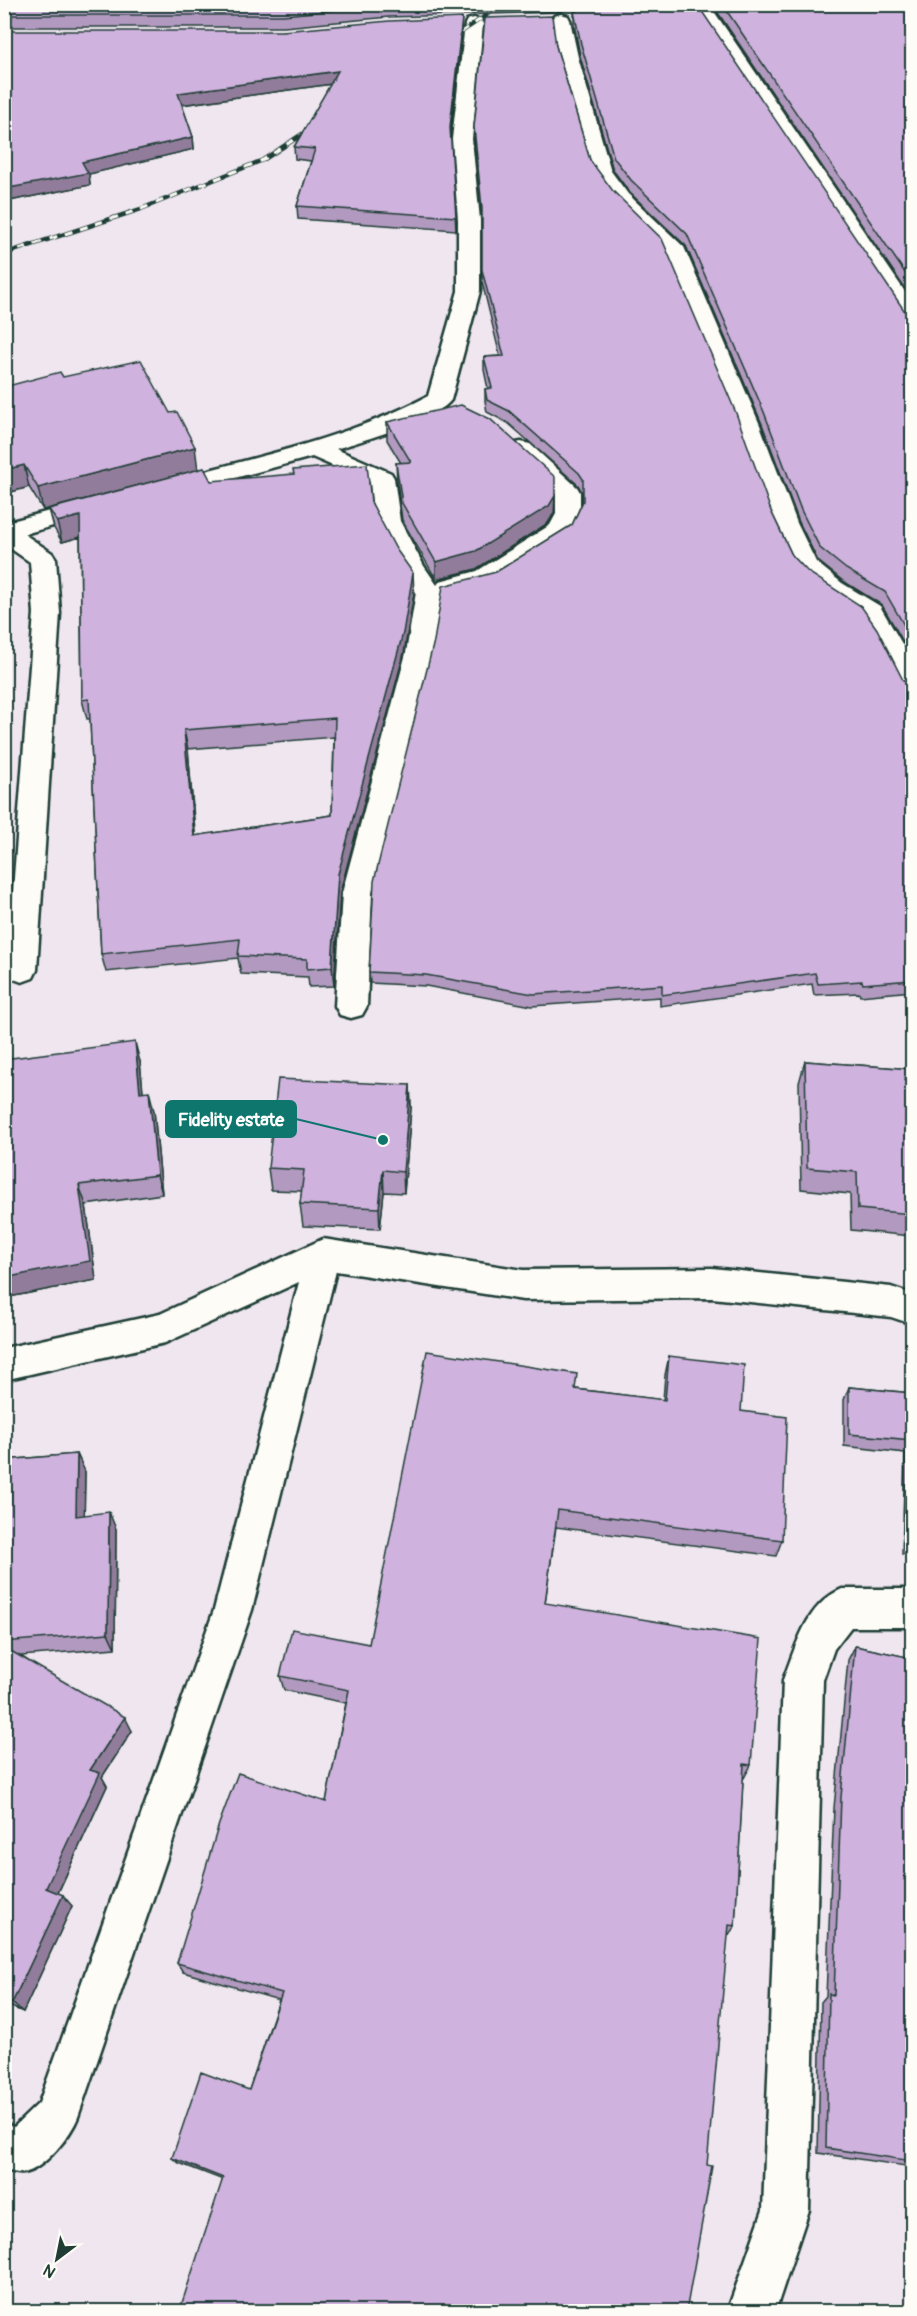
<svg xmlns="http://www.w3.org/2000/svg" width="917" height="2316" font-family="Pangolin,sans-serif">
  <rect width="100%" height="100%" fill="#efe6f0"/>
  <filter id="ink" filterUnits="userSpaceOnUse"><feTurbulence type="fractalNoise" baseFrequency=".0167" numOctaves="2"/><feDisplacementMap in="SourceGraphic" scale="12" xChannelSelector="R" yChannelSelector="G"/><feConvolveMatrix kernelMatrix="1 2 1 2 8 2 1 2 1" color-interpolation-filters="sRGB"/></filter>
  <g filter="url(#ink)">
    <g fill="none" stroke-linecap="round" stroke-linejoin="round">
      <g stroke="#1f3d34" stroke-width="5">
        <path id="minor" d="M690,4H709L912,302V325L904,323Z
          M561,14L568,16L570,20L578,57L611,171L628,194L684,247L760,425L797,523L816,562L842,583L880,606L912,661V693L902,691C893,674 871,627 860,617C839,599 808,591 792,567L771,523L736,425L663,250L614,202L591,172L558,57L552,20L554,16Z
          M474,18L481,20L483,24L472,139L480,220V291L451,400C438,419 360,441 336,449L391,473L394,478L400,521L424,566L437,585L440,581L477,571L550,525L556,514V494L512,454L509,449L512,444L521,442L530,444L577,487L580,492V514L570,536L495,583L449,595L442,593L432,653L372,893L367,1006L362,1015L351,1018L340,1015L335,1006L342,893L406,653L416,592L399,568L374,521L370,482L312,457L165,497L156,494L153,489L156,484C247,459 344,440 428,396L458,291V220L452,139L465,24L467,20Z
          M95,499L104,502L107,507L104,512L24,534L52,553L56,559L60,613L37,970L33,978L22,982L11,978L7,970L34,613L30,562L4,544V523Z
          M323,1239L523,1270L712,1268L891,1287L912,1294V1324L891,1317L712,1298L523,1300L336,1271L252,1610L78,2117C71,2135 44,2170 23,2173C18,2174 10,2171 4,2170V2124L14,2127L39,2103L214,1610L299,1282L165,1343L4,1380V1348L160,1314Z
          M842,1589H912V1627H851L834,1649L823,1680L809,2210L775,2312H727L763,2210L783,1680C796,1647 806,1604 842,1589Z"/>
      </g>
      <use href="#minor" fill="#fdfcf7" fill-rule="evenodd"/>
      <g stroke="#1f3d34" stroke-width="4.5">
        <path id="rail" d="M448,41L503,4
          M4,254L141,209L263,160L316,125"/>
      </g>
      <use href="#rail" stroke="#fdfcf7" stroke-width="3" stroke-dasharray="8" stroke-linecap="butt"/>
    </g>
    <path fill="#b299bf" stroke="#1f3d34" stroke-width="1.5" fill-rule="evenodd" d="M4,4H577L558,12L389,17L284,27H4Z
      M712,4H912V299Z
      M574,12L906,313L912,314V657L882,605L843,581L818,561L799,522L762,424L686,246L630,193L613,170L580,56L574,24Z
      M461,30L450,134L456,230L298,219L297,206L311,161L295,159L294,147L331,84L182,105L193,137L194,149L89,174L90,185L4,202L283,31Z
      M556,46L590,160L771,511L792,555L903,680L912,682V991L860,996L859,993L814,995L812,984L660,1006V997L532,1006L426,986L370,983L369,972L496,572L572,525L582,503V492L578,485L508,423L487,412L485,401V389H488L484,370V357L500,356L482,282V220L474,139V127Z
      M63,377L198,469L211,481L371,502L414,593L404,653L340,892L334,986L309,987L308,977L241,974L238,958L106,972L101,954L90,719H87L82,700L80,537L62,542L54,528L49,509L43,510L29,487L4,494ZM334,737L332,815L195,836L188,749Z
      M387,422L555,496L554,513L548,523L476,569L436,579L402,520L397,481L396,463H401L387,440Z
      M805,1061L912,1069V1231L911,1236L851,1230L850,1194L801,1189L799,1083Z
      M140,1062L143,1092L154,1111L162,1194L86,1205L96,1280L4,1298Z
      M410,1085L411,1108L404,1193L384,1192L380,1229L303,1226L300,1204L302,1191L271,1190L268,1168Z
      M669,1356L741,1411L782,1540L776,1556L556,1527L545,1603L751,1765L744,1778H743L735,1926L728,1936L223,2180L179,2163L172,2158L249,2090L279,2000L183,1972L177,1963L326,1802L346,1703L284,1690L280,1676L369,1644L576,1389L663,1400L665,1375Z
      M849,1387L912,1393V1555L902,1554L905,1453L844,1446V1400Z
      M77,1454L85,1472L84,1515L116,1529L115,1648L21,1656L132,1731L102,1777L107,1786L58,1893L72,1906L23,2012L4,2004V1460Z
      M855,1646L912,1658V2167L818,2153L821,2002L826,1996L834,1808L848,1660Z"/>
    <path fill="#917d9b" stroke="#1f3d34" stroke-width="1.5" d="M558,4H577L558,12Z
      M462,18L461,30L450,139V127Z
      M338,71L339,83L180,105L178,93Z
      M193,137L194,149L89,174L90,185L4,202V189L82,162Z
      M195,447L198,470L43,510L38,488Z
      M24,465L29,487L4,494V470Z
      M555,496L554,513L548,523L476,569L436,579V562Z
      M80,516L84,536L62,542L57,522Z
      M413,573L414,593L404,653L340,892L334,986L332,967L338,874Z
      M184,730L188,749L197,855L194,836Z
      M135,1042L140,1062L145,1112L140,1092Z
      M410,1085L411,1108L404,1193L403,1172Z
      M149,1091L154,1111L162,1194L157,1175Z
      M383,1170L384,1192L380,1229L379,1208Z
      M79,1185L86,1205L96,1280L4,1298V1278Z
      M77,1454L85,1472L84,1533L76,1516Z
      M109,1512L116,1529L115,1648L108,1633Z
      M125,1717L132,1731L102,1777L107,1786L55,1899L46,1888L90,1770Z
      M63,1895L72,1906L23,2012L12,2003Z"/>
    <path fill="#cfb2de" stroke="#1f3d34" stroke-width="1.5" fill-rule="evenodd" d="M4,4H399L283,15H4Z
      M594,4H697L906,313L912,314V639L885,592L846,569L820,548L801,510L764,412L687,234L631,180L614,158L581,44L574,12Z
      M722,4H912V283Z
      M552,16L556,46L590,160L613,191L662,239L736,413L771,511L792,555L808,572L861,606L877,629L903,680L912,682V980L863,984L862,981L818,984L815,973L662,995V985L533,994L426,975L369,972L374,881L434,641L443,586L496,572L572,525L583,501V479L579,473L509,411L487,400L485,389L492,388L484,357L504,356L482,270V208L474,127L485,18Z
      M462,18L450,127L456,217L297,206L315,149L294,147L338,71L178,93L193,137L82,162L88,173L4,189V31H283L389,21Z
      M141,360L170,413L177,412L195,447L38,488L24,465L4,470V387L60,372L63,377Z
      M461,405L490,419L555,477V496L549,506L476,551L436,562L402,503L396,463L411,462L387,422Z
      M367,464L371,502L396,549L413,573L403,633L338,874L332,967L307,969V959L238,956L240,939L101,954L89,699L82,700L80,516L57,522L49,509L204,468L211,481L294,474L293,470ZM335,718L332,815L194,836L184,730Z
      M135,1042L140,1092L149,1091L157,1175L79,1185L90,1261L4,1278V1059Z
      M805,1061L912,1069V1214L858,1209L857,1172L807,1168Z
      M278,1079L410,1085L403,1172L383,1170L379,1208L300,1204L304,1170L268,1168Z
      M427,1351L577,1374L575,1389L665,1400L669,1356L744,1365L741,1411L787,1417L782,1540L558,1510L545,1603L761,1639L751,1765L744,1764L735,1926L729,1925L707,2165L712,2166L686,2312H179L223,2178L172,2158L201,2072L249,2090L282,1993L177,1963L219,1824L238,1773L326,1802L349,1690L280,1676L292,1629L369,1644Z
      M849,1387L912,1393V1543L908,1542L911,1440L849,1434Z
      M77,1454L76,1516L109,1512L108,1633L4,1642V1460Z
      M855,1646L912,1658V2161L826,2148L829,1994L834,1995L841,1797Z
      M4,1647L125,1717L90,1770L100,1773L46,1888L63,1895L12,2003L4,2000Z"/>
  </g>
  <path fill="none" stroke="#0f766e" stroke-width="2" d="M383 1140L296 1119"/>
  <circle fill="#0f766e" stroke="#fdfcf7" stroke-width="2" cx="383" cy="1140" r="6"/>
  <rect fill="#0f766e" stroke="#0f766e" stroke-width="2" x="166" y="1101" width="130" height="36" rx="6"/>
  <g font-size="18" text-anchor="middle" font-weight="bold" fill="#fff">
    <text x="231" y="1126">Fidelity estate</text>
  </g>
  <rect width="917" height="2316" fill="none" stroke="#fdfcf7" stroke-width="24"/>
  <rect x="12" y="12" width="893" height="2292" fill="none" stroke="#1f3d34" stroke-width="2" filter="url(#ink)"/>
  <g transform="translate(57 2259) rotate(212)" stroke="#fdfcf7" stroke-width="4.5" paint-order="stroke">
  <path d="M0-4.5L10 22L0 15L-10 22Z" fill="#1f3d34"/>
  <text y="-9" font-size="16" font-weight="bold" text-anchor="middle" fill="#1f3d34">N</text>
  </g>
</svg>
